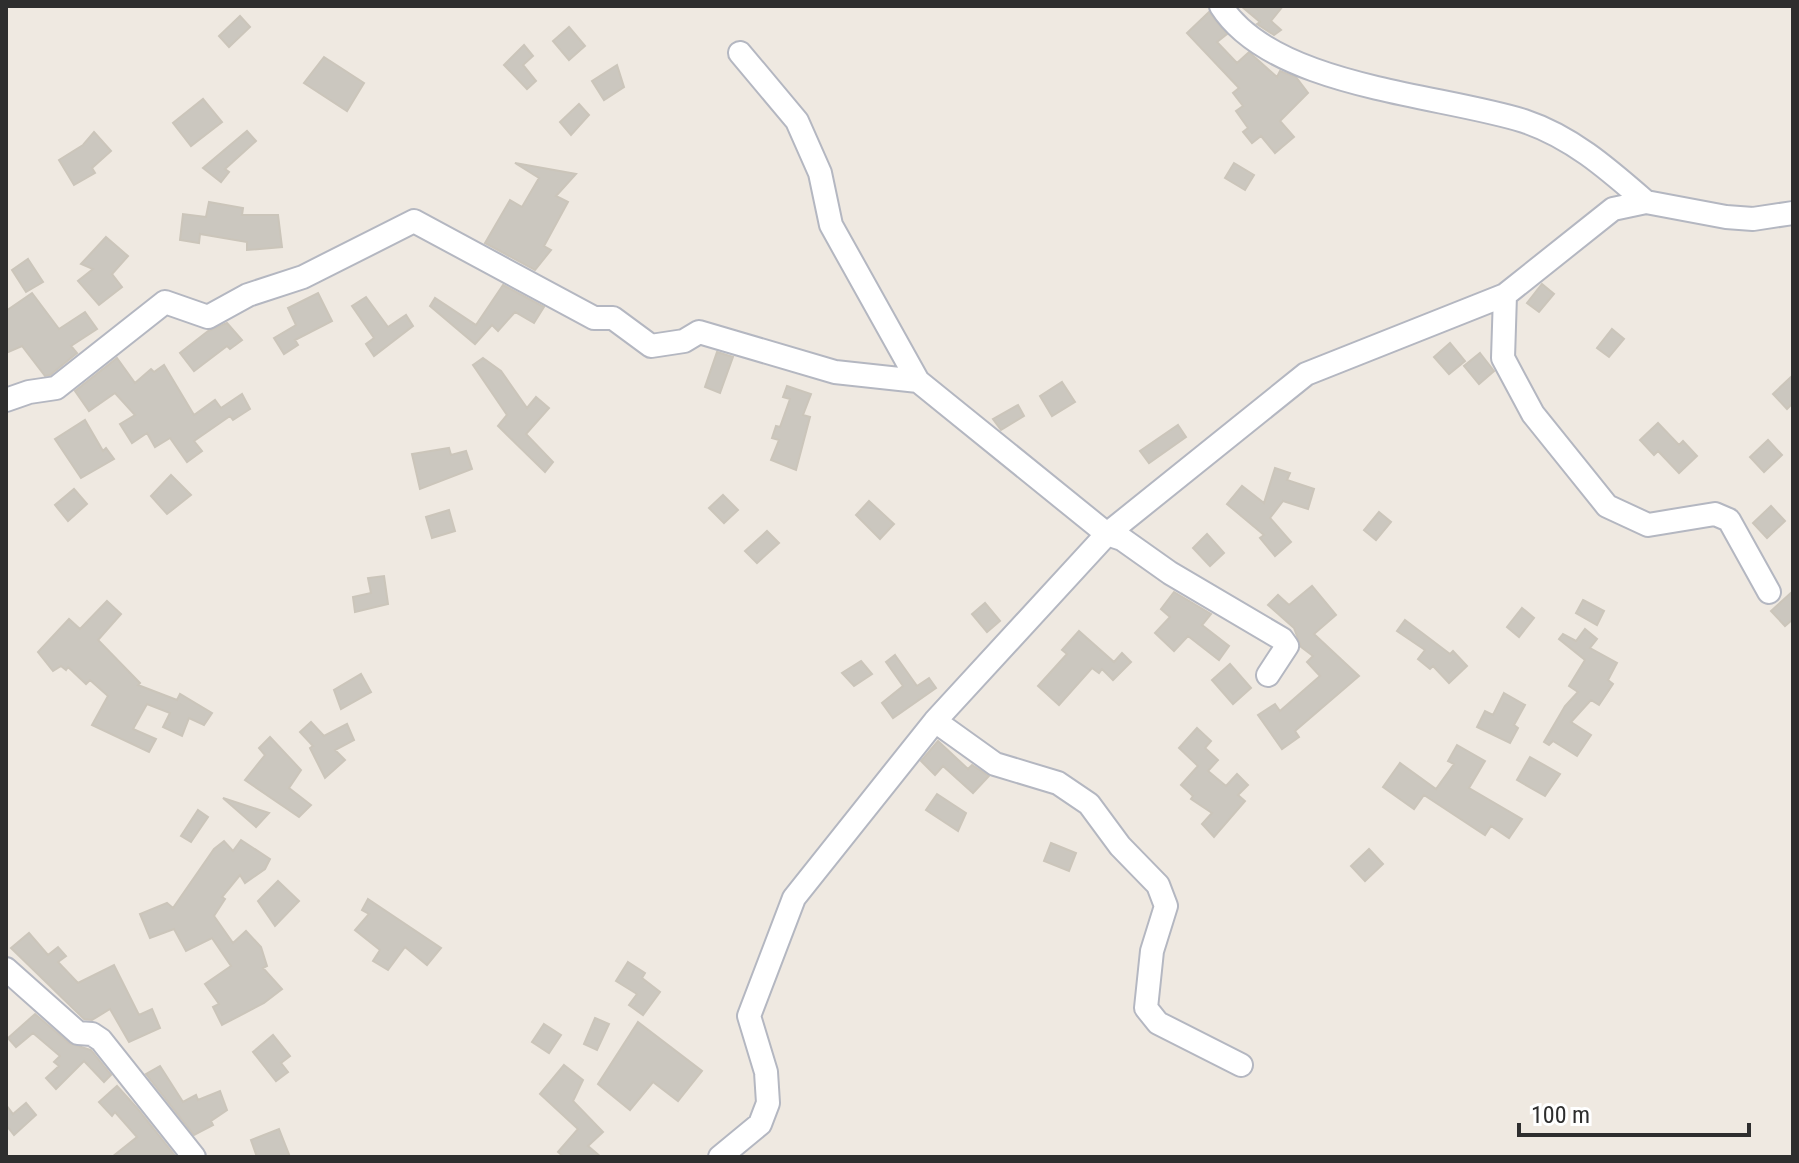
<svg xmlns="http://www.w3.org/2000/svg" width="1799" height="1163" font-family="'Roboto Condensed',sans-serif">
  <rect width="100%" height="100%" fill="#efe9e1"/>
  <path fill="#cbc7bf" stroke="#cbc5ba" stroke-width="2" d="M1241,6H1283L1271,21L1281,30L1274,35L1257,24L1260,22Z
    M1209,12L1227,34L1217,42L1237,63L1249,52L1277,77L1280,71L1296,77L1308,93L1280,121L1294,137L1275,153L1261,136L1252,143L1243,132L1248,128L1236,111L1243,106L1233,93L1239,88L1187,33Z
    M240,16L250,27L229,47L219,36Z
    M569,27L585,46L569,60L553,41Z
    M524,45L533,56L523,65L536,81L527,89L504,65Z
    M324,57L364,83L347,111L304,83Z
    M617,65L624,87L604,100L592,81Z
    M203,99L222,122L191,146L173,123Z
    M579,104L589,115L571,135L560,122Z
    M247,131L256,141L225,169L229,172L221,182L203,168Z
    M94,132L111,151L92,168L95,173L74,185L59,160L83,145Z
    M515,163L576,174L556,196L568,202L544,246L551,250L535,270L485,243L510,200L522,207L539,178Z
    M1234,163L1254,175L1245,190L1225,178Z
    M209,202L243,208L242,215H278L282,247L247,250V242L200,234L199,243L180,240L183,214L206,217Z
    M106,237L128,256L112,274L122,287L99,305L78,281L93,269L81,264Z
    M28,259L43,282L26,292L12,270Z
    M1542,284L1554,294L1539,312L1527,303Z
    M503,285L544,307L534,323L515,312L498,331L492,325L475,344L430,306L435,298L476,325Z
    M32,293L59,329L85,312L97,329L71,346L77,353L50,375L45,376L22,346L6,353V311Z
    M318,293L332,321L295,340L298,345L284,354L274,338L296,325L288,308Z
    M366,297L388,327L406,315L413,326L374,356L366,344L374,338L352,306Z
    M227,323L242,340L230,349L227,346L194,371L180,353L208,331Z
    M1612,329L1624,339L1609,357L1597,348Z
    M1450,343L1465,361L1449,374L1434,357Z
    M717,352L733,357L720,393L705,387Z
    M1480,353L1494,371L1479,384L1464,366Z
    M117,358L135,383L151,369L154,372L164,365L194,415L215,400L221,408L242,394L250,409L233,420L230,416L194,441L202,451L187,462L170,438L155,447L147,433L132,443L120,424L135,415L115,393L89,411L75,391Z
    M483,358L501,371L527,408L536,397L549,408L526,434L553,462L545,472L498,426L507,415L473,365Z
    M1793,375V403L1787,409L1773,394Z
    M1062,382L1075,402L1052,416L1040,396Z
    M787,386L811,394L803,415L810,417L796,470L771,460L779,440L772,438L776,426L780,427L790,399L783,397Z
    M1018,405L1024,416L1001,430L993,419Z
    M85,420L103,451L106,448L114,459L81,478L55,439Z
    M1658,423L1679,445L1683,441L1697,456L1679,473L1658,451L1654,455L1640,440Z
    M1178,425L1186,437L1149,463L1140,451Z
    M1768,440L1782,455L1764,472L1750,457Z
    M449,448L451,455L466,451L472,469L420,489L412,454Z
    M1275,468L1290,473L1287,480L1314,489L1308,509L1283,501L1270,518L1291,542L1275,556L1260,538L1264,535L1227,504L1242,486L1264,503Z
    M171,475L191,495L167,514L151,496Z
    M74,489L87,504L68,521L55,505Z
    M723,495L738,510L724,523L709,508Z
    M869,501L894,524L880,539L856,515Z
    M1771,506L1785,521L1767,538L1753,523Z
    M449,510L455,531L432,538L426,517Z
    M1379,512L1391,522L1376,540L1364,530Z
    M767,531L779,543L757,563L745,551Z
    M1207,534L1224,553L1210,566L1193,548Z
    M384,576L388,604L355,612L353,597L371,593L368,578Z
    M1312,586L1336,615L1314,634L1359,676L1295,731L1299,737L1282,749L1258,715L1275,704L1280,711L1320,676L1307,662L1313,656L1301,647L1294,628L1268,605L1278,595L1289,605Z
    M1793,591V619L1785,626L1771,611Z
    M1174,592L1211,614L1202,625L1229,646L1219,660L1188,636L1174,651L1155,633L1170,617L1161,609Z
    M1583,600L1604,611L1597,625L1576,613Z
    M107,601L121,614L98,640L140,683L138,685L177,700L180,694L212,713L204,725L189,718L182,736L163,727L170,713L147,704L133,729L156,739L149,752L92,725L108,696L90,680L86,684L68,667L66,670L61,666L53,671L38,652L69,619L80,629Z
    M985,603L1000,621L987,632L972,614Z
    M1522,608L1534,618L1519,637L1507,627Z
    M1405,620L1450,654L1453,651L1467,666L1449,683L1433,666L1430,669L1418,659L1425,650L1397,631Z
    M1585,629L1597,639L1590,648L1617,663L1608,680L1613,684L1599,705L1591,700L1571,722L1591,735L1577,756L1553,741L1549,745L1544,742L1565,706L1578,692L1569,686L1585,660L1559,639L1563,634L1576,641Z
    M1079,631L1114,662L1122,653L1131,662L1113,680L1102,669L1099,673L1092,668L1059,705L1038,686L1067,654L1062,650Z
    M895,655L917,686L929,678L936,688L893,718L882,703L903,686L886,662Z
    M861,661L872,674L854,686L842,673Z
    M1230,664L1251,688L1233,704L1212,680Z
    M361,674L371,692L341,709L334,690Z
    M1504,693L1525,705L1514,725L1518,728L1510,743L1477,727L1485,711L1493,715Z
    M311,722L324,736L347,724L354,740L335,750L345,760L325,778L310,748L313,746L300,732Z
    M1197,728L1211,741L1205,748L1218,760L1208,771L1226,786L1237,774L1248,785L1238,795L1245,801L1214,837L1202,824L1212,813L1191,799L1193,796L1181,785L1198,766L1179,748Z
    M270,737L301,770L289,788L311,805L299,817L245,780L265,755L259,748Z
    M938,741L968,769L972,765L989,776L973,793L943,766L935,775L921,761Z
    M1457,745L1485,761L1469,788L1522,819L1509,838L1491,826L1485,835L1424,795L1414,809L1383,787L1400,763L1436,789L1454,764L1448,761Z
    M1530,757L1560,774L1545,796L1517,780Z
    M937,794L966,813L958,831L926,810Z
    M223,798L269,813L256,827Z
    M198,810L208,817L191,842L181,836Z
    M241,840L270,859L265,869L245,883L240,875L222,897L225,899L214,916L233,943L246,931L261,947L267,966L263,968L282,989L264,1003L222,1025L213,1007L219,1004L205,984L231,966L212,938L186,951L174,929L150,938L140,914L167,903L173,908L214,849L224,841L233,851Z
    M1051,843L1076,853L1069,871L1044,861Z
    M1369,849L1383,864L1365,881L1351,866Z
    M278,881L299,901L275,926L258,901Z
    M368,899L441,948L427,965L405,947L388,970L373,961L380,950L355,930L369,914L362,910Z
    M29,933L48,955L58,947L66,956L58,962L78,983L114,965L139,1015L152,1009L160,1028L129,1042L110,1009L92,1020L84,1019L11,948Z
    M628,962L645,973L642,978L660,992L643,1015L629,1005L637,994L616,981Z
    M35,1014L69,1043L91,1050L111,1075L104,1082L84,1061L56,1089L46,1078L59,1066L54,1062L60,1056L33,1033L16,1047L8,1038Z
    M595,1018L609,1024L597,1050L584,1044Z
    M638,1022L702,1071L678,1101L653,1082L630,1110L598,1084Z
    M544,1024L561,1035L549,1053L532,1042Z
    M273,1035L290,1056L281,1063L288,1072L276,1081L253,1052Z
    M564,1065L583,1080L573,1101L603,1132L588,1146L601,1157H564L558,1152L578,1129L540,1094Z
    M160,1066L183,1102L196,1095L198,1100L220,1091L227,1110L211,1121L213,1125L194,1135L146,1074Z
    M117,1086L137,1108L176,1157H112L137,1137L115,1112L112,1116L99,1102Z
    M26,1103L36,1115L14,1135L6,1125V1105L13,1114Z
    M279,1129L290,1157H257L251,1140Z"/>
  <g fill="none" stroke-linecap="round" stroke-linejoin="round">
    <g stroke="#b4b7c1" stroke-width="26">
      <path id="minor" d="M1221,6C1273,87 1438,94 1524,121C1572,137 1608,169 1646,202
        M740,53L797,121L820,173L831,225L918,381
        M1505,295L1503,358L1533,414L1607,506L1648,525L1715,514L1729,520L1769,592
        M6,400L29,392L56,388L165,302L208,317L248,295L303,277L414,221L594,318H613L651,346L684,341L699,332L835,372L918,381L1107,534L1122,539L1170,573L1282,639L1287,646L1268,675
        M935,721L995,764L1058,783L1089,804L1120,846L1158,885L1166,906L1152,951L1146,1008L1158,1023L1241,1065
        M6,969L78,1033L92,1034L101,1040L194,1157
        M720,1157L760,1124L768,1103L766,1072L749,1016L794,898L935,721L1107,534L1306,374L1505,295L1613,209L1646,202L1726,217L1753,219L1793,213"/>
    </g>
    <use href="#minor" stroke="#fff" stroke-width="22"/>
  </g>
  <rect width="1799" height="1163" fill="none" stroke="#2e2e2e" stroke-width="16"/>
  <path d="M1519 1123v12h230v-12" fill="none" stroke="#2e2e2e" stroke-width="4"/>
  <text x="1531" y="1123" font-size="24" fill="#2e2e2e" stroke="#ffffff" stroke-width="6" paint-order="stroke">100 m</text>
</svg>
